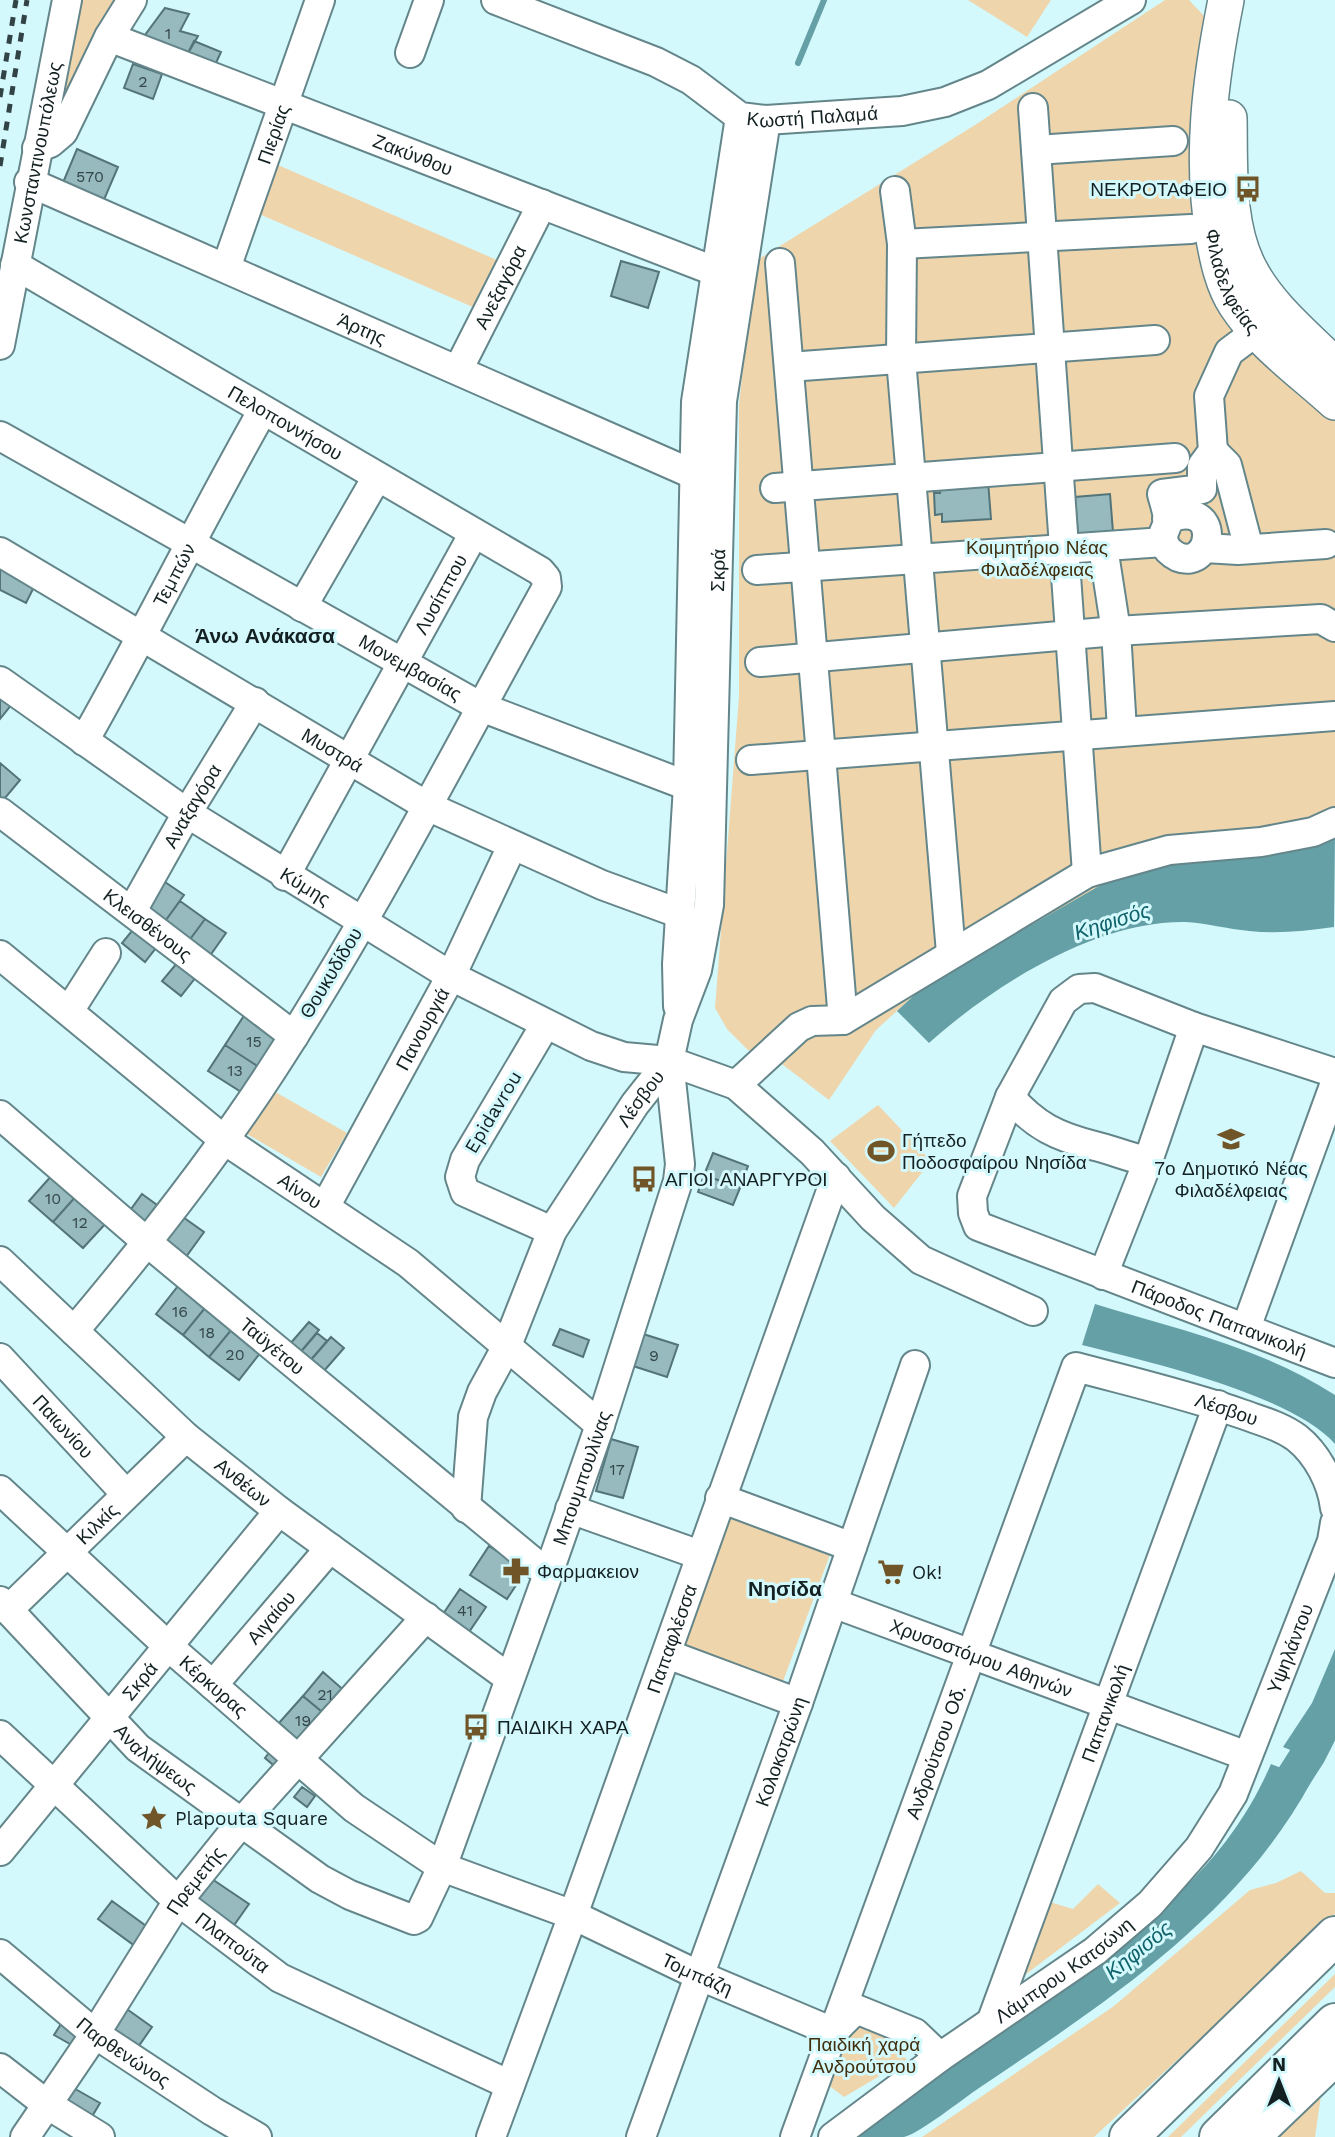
<svg xmlns="http://www.w3.org/2000/svg" width="1335" height="2137" font-family="'Work Sans',sans-serif">
  <rect width="100%" height="100%" fill="#d4f9fd"/>
  <path fill="#efd5ac" d="M79,0H115L105,13L57,113Z
    M968,0H1051L1027,37Z
    M1165,0H1189L1204,16L1197,99V180L1203,273L1221,312L1335,421V836L1042,917L921,989L876,1030L829,1100L774,1058L748,1050L727,1029L715,1008L739,696V405L754,262L975,125Z
    M271,162L497,260L475,308L250,210Z
    M265,1086L347,1133L321,1177L240,1130Z
    M878,1105L931,1161L894,1208L830,1141Z
    M731,1515L831,1552L782,1684L683,1648Z
    M1301,1871L1325,1893H1335V1914L1094,2137H922L1114,2006L1250,1890L1276,1883Z
    M1098,1884L1120,1903L1013,1984L1043,1900L1073,1909Z
    M1335,1974V1987L1181,2137H1168Z
    M847,2021L883,2033L907,2060L844,2097L828,2085Z
    M1321,2096L1315,2137H1279Z"/>
  <path fill="#65a0a7" d="M1335,836L1334,927C1305,931 1278,934 1249,931C1228,929 1206,923 1185,922C1095,921 994,985 929,1043L897,1011L922,988L1113,878L1182,861Z
    M1095,1304C1177,1329 1263,1348 1335,1395V1444C1290,1394 1149,1362 1082,1345Z
    M1335,1649V1740L1322,1763L1283,1747L1312,1703Z
    M1271,1764L1312,1780C1239,1917 1105,2003 979,2088C964,2098 919,2134 904,2137C885,2137 860,2137 840,2137C902,2094 965,2050 1027,2007C1127,1938 1221,1880 1271,1764Z"/>
  <g fill="none" stroke-linecap="round" stroke-linejoin="round">
    <path stroke="#65a0a7" stroke-width="6" d="M798,63L824,0"/>
    <path stroke="#65a0a7" stroke-width="35" d="M1270,1814L1309,1753L1335,1702"/>
  </g>
  <path fill="#96babe" stroke="#537478" stroke-width="2" d="M165,8L189,14L180,31L198,36L187,55L142,39Z
    M194,41L221,52L211,74L187,55Z
    M133,64L162,74L153,99L124,88Z
    M77,149L118,167L103,202L62,185Z
    M621,261L659,272L648,308L611,296Z
    M988,481L991,519L942,522V514L935,515L934,493H940L939,485Z
    M1110,494L1113,532L1078,535L1075,497Z
    M0,557L39,577L26,603L0,590Z
    M0,685L17,698L0,719Z
    M0,763L20,780L0,804Z
    M162,880L184,895L163,924L141,909Z
    M180,901L205,919L188,942L163,924Z
    M205,919L226,933L209,957L188,942Z
    M140,921L163,939L145,962L122,943Z
    M182,957L200,972L181,996L162,981Z
    M245,1014L282,1038L262,1069L225,1045Z
    M225,1045L262,1069L246,1095L208,1071Z
    M713,1153L748,1166L740,1188L704,1175Z
    M53,1174L77,1195L53,1222L29,1201Z
    M704,1175L740,1188L733,1205L698,1192Z
    M142,1194L164,1210L148,1232L126,1216Z
    M77,1195L107,1222L83,1248L53,1222Z
    M180,1215L204,1232L183,1261L159,1243Z
    M178,1286L205,1308L183,1335L156,1314Z
    M205,1308L232,1329L209,1357L183,1335Z
    M309,1322L319,1330L293,1361L283,1352Z
    M232,1329L261,1352L239,1380L209,1357Z
    M560,1329L589,1340L583,1357L553,1345Z
    M317,1333L327,1341L303,1369L293,1361Z
    M640,1333L678,1345L667,1377L630,1365Z
    M331,1337L344,1348L316,1380L303,1369Z
    M611,1439L638,1447L623,1498L596,1491Z
    M489,1546L526,1570L507,1599L470,1575Z
    M460,1589L486,1607L469,1632L443,1614Z
    M323,1672L347,1693L327,1716L303,1696Z
    M303,1696L327,1716L303,1744L279,1723Z
    M277,1742L291,1754L278,1769L265,1758Z
    M302,1787L315,1796L307,1807L294,1797Z
    M206,1875L249,1904L232,1928L190,1899Z
    M112,1901L153,1931L139,1949L98,1919Z
    M124,2007L152,2027L136,2050L107,2030Z
    M64,2019L87,2033L77,2048L54,2035Z
    M70,2086L100,2103L87,2125L57,2108Z"/>
  <g fill="none" stroke-linecap="round" stroke-linejoin="round">
    <g stroke="#64868a" stroke-width="32">
      <g id="minor">
        <path id="s1" d="M496,0L656,62L691,80L740,117L766,120L902,111L945,102L988,85L1131,0"/>
        <path id="s2" d="M109,37L717,272"/>
        <path d="M410,53L429,0"/>
        <path d="M1033,108L1087,873"/>
        <path d="M37,148L50,143L63,132L109,37L132,0"/>
        <path d="M1036,150L1173,141"/>
        <path id="s3" d="M29,182L695,475"/>
        <path d="M895,191L902,244L901,359L951,953"/>
        <path d="M902,244L1191,229"/>
        <path d="M780,263L843,1020"/>
        <path id="s4" d="M15,265L540,571L546,578L547,587C457,749 373,915 272,1070C213,1161 144,1248 74,1331"/>
        <path id="s5" d="M226,268L320,0"/>
        <path id="s6" d="M0,345L67,0"/>
        <path d="M789,367L1155,340"/>
        <path id="s7" d="M458,370L542,204"/>
        <path id="s8" d="M0,436L481,707L688,786"/>
        <path d="M1213,451L1227,465L1249,549"/>
        <path d="M775,488L1175,458"/>
        <path d="M1167,519C1223,496 1214,571 1178,557C1172,554 1166,549 1163,542C1161,533 1167,529 1168,521C1168,513 1164,502 1162,494L1202,489V466L1213,451L1209,396L1229,352L1273,319"/>
        <path d="M1103,547L1116,631L1122,730"/>
        <path d="M1205,548L1238,550L1326,544"/>
        <path id="s9" d="M0,552L427,806L602,885L681,914"/>
        <path d="M757,570L1164,542"/>
        <path d="M302,607L377,477"/>
        <path d="M760,662L1116,631L1321,619L1335,627"/>
        <path id="s10" d="M0,681L187,813L451,976L591,1046L624,1057L669,1061L736,1085L812,1152L873,1218L921,1260L1033,1311"/>
        <path id="s11" d="M84,741C146,632 201,519 263,410"/>
        <path d="M751,760L1335,716"/>
        <path id="s12" d="M0,812L294,1036"/>
        <path id="s13" d="M285,876L474,533"/>
        <path id="s14" d="M132,911L187,813L255,702"/>
        <path id="s15" d="M0,955L223,1139L408,1263L600,1425"/>
        <path d="M678,1006L677,964L688,786L696,402L740,117"/>
        <path d="M69,1011L106,953"/>
        <path d="M545,1025L465,1160L460,1177L465,1192L552,1231"/>
        <path id="s16" d="M1335,1073L1194,1027L1095,988L1079,989L1063,1001L1010,1097L972,1196L973,1213L978,1226L1335,1363"/>
        <path d="M736,1085L799,1027L812,1021L843,1020L1087,873L1169,850L1261,842L1313,832L1335,822"/>
        <path d="M1010,1097C1035,1126 1058,1137 1095,1146C1113,1150 1129,1158 1148,1161"/>
        <path id="s17" d="M0,1115L148,1243L548,1574"/>
        <path id="s18" d="M325,1207L451,976L512,846"/>
        <path id="s19" d="M0,1261L186,1437L279,1511L509,1678"/>
        <path d="M1103,1275L1148,1161L1194,1027"/>
        <path d="M1246,1328L1335,1083"/>
        <path id="s20" d="M0,1358L126,1494"/>
        <path id="s21" d="M0,1490L168,1646L354,1808L442,1867L573,1915L698,1975L833,2032L856,2009L915,2033L940,2057"/>
        <path d="M720,1498L852,1547"/>
        <path id="s22" d="M466,1508L473,1417L482,1392L506,1348L552,1231L635,1104L669,1061"/>
        <path d="M570,1509L700,1555"/>
        <path id="s23" d="M0,1601L138,1748L320,1879L350,1895L414,1920L418,1918L442,1867L548,1574L600,1425L678,1181L680,1164L669,1061L678,1020L697,970L709,905L722,401L766,120"/>
        <path id="s24" d="M833,1603L1247,1756"/>
        <path id="s25" d="M8,1610L186,1437"/>
        <path d="M667,1654L798,1703"/>
        <path id="s26" d="M213,1685L330,1548"/>
        <path id="s27" d="M0,1735L178,1901L280,1978L510,2085"/>
        <path id="s28" d="M0,1851L279,1511"/>
        <path id="s29" d="M0,1954L95,2034L212,2111L257,2137"/>
        <path id="s30" d="M992,2020L1218,1405"/>
        <path d="M0,2068L45,2103L100,2137"/>
        <path id="s31" d="M25,2137L95,2034L178,1901L240,1824L426,1617"/>
        <path id="s32" d="M491,2137L573,1915L836,1177"/>
        <path id="s33" d="M641,2137L798,1703L915,1365"/>
        <path id="s34" d="M795,2137L1076,1367C1132,1382 1188,1395 1242,1414C1261,1421 1281,1426 1297,1438C1317,1454 1332,1482 1335,1508"/>
        <path id="s35" d="M833,2137L940,2057L1095,1951L1150,1904L1199,1848L1233,1794L1332,1541L1335,1523"/>
        <path d="M1257,2137L1335,2062"/>
      </g>
    </g>
    <g stroke="#64868a" stroke-width="38">
      <g id="major">
        <path id="s36" d="M1226,0C1210,80 1200,158 1214,239C1218,261 1223,285 1236,305C1260,342 1302,372 1335,402"/>
        <path d="M1229,118C1230,167 1226,226 1250,270C1269,307 1307,337 1335,366"/>
      </g>
    </g>
    <g stroke="#64868a" stroke-width="42">
      <path id="highway" d="M1129,2137L1335,1936
        M1219,2137L1335,2023"/>
    </g>
    <use href="#minor" stroke="#fff" stroke-width="28"/>
    <use href="#major" stroke="#fff" stroke-width="35"/>
    <use href="#highway" stroke="#fff" stroke-width="38"/>
    <path stroke="#324346" stroke-width="5" stroke-dasharray="9 9" stroke-linecap="butt" d="M0,97L16,0
      M0,166L27,0"/>
  </g>
  <defs>
    <g id="bus-bare" transform="scale(2.1)"><path d="M-5-6H5V4H4V6H2V4H-2V6H-4V4H-5ZM-3.5-4V0h7V-4ZM-3.5 1.2v1.5H-2V1.2ZM2 1.2v1.5H3.5V1.2Z" fill="#6f5527" stroke="#d4f9fd" stroke-width="2.5" paint-order="stroke"/></g>
    <g id="school-bare" transform="scale(2.1)"><path d="M0-5L7-2L0 1L-7-2ZM-4 1L0 2.5L4 1V4Q0 6-4 4Z" fill="#6f5527" stroke="#d4f9fd" stroke-width="2.5" paint-order="stroke"/></g>
    <g id="stadium-bare" transform="scale(2.1)"><path d="M0-5a6.5 5 0 1 0 0 10a6.5 5 0 1 0 0-10ZM-3.5-1.8h7v3.6h-7Z" fill="#6f5527" stroke="#d4f9fd" stroke-width="2.5" paint-order="stroke"/></g>
    <g id="pharmacy-bare" transform="scale(2.1)"><path d="M-2-6h4v4h4v4h-4v4h-4v-4h-4v-4h4Z" fill="#6f5527" stroke="#d4f9fd" stroke-width="2.5" paint-order="stroke"/></g>
    <g id="supermarket-bare" transform="scale(2.1)"><path d="M-6-5.5h2.5l.6 2H6L4.5 2H-2.5L-4.4-4H-6ZM-1.5 3.2a1.3 1.3 0 1 0 .1 0ZM3 3.2a1.3 1.3 0 1 0 .1 0Z" fill="#6f5527" stroke="#d4f9fd" stroke-width="2.5" paint-order="stroke"/></g>
    <g id="sight-bare" transform="scale(2.1)"><path d="M0-6L1.8-2.2L6-1.7L2.9 1.2L3.7 5.4L0 3.3L-3.7 5.4L-2.9 1.2L-6-1.7L-1.8-2.2Z" fill="#6f5527" stroke="#d4f9fd" stroke-width="2.5" paint-order="stroke"/></g>
  </defs>
  <g fill-rule="evenodd">
    <use href="#bus-bare" x="1248" y="189"/>
    <use href="#school-bare" x="1231" y="1139"/>
    <use href="#stadium-bare" x="881" y="1151"/>
    <use href="#bus-bare" x="644" y="1179"/>
    <use href="#pharmacy-bare" x="516" y="1571"/>
    <use href="#supermarket-bare" x="891" y="1572"/>
    <use href="#bus-bare" x="476" y="1727"/>
    <use href="#sight-bare" x="154" y="1818"/>
  </g>
  <g text-anchor="middle" dominant-baseline="central" stroke-width="6" stroke-linejoin="round" paint-order="stroke">
    <g font-size="16" fill="#34474a">
      <text x="168" y="33">1</text>
      <text x="143" y="81">2</text>
      <text x="90" y="176">570</text>
      <text x="254" y="1041">15</text>
      <text x="235" y="1070">13</text>
      <text x="53" y="1198">10</text>
      <text x="80" y="1222">12</text>
      <text x="180" y="1311">16</text>
      <text x="207" y="1332">18</text>
      <text x="235" y="1354">20</text>
      <text x="654" y="1355">9</text>
      <text x="617" y="1469">17</text>
      <text x="465" y="1610">41</text>
      <text x="325" y="1694">21</text>
      <text x="303" y="1720">19</text>
    </g>
    <g font-size="19" fill="#142123" stroke="#d4f9fd">
      <text stroke="none"><textPath href="#s1" startOffset="345">Κωστή Παλαμά</textPath></text>
      <text stroke="none"><textPath href="#s5" startOffset="142">Πιερίας</textPath></text>
      <text stroke="none"><textPath href="#s6" startOffset="196">Κωνσταντινουπόλεως</textPath></text>
      <text stroke="none"><textPath href="#s2" startOffset="326">Ζακύνθου</textPath></text>
      <text stroke="none"><textPath href="#s36" startOffset="287">Φιλαδελφείας</textPath></text>
      <text stroke="none"><textPath href="#s7" startOffset="93">Ανεξαγόρα</textPath></text>
      <text stroke="none"><textPath href="#s3" startOffset="364">Άρτης</textPath></text>
      <text stroke="none"><textPath href="#s4" startOffset="313">Πελοποννήσου</textPath></text>
      <text stroke="none"><textPath href="#s23" startOffset="1932">Σκρά</textPath></text>
      <text stroke="none"><textPath href="#s11" startOffset="189">Τεμπών</textPath></text>
      <text stroke="none"><textPath href="#s13" startOffset="322">Λυσίππου</textPath></text>
      <text stroke="none"><textPath href="#s8" startOffset="471">Μονεμβασίας</textPath></text>
      <text stroke="none"><textPath href="#s9" startOffset="387">Μυστρά</textPath></text>
      <text stroke="none"><textPath href="#s14" startOffset="121">Αναξαγόρα</textPath></text>
      <text stroke="none"><textPath href="#s10" startOffset="368">Κύμης</textPath></text>
      <text stroke="none"><textPath href="#s12" startOffset="186">Κλεισθένους</textPath></text>
      <text transform="translate(331 973) rotate(-59)">Θουκυδίδου</text>
      <text stroke="none"><textPath href="#s18" startOffset="203">Πανουργιά</textPath></text>
      <text stroke="none"><textPath href="#s22" startOffset="453">Λέσβου</textPath></text>
      <text transform="translate(493 1112) rotate(-59)">Epidavrou</text>
      <text stroke="none"><textPath href="#s15" startOffset="382">Αίνου</textPath></text>
      <text stroke="none"><textPath href="#s16" startOffset="796">Πάροδος Παπανικολή</textPath></text>
      <text stroke="none"><textPath href="#s17" startOffset="357">Ταϋγέτου</textPath></text>
      <text stroke="none"><textPath href="#s34" startOffset="976">Λέσβου</textPath></text>
      <text stroke="none"><textPath href="#s20" startOffset="93">Παιωνίου</textPath></text>
      <text stroke="none"><textPath href="#s23" startOffset="1003">Μπουμπουλίνας</textPath></text>
      <text stroke="none"><textPath href="#s19" startOffset="329">Ανθέων</textPath></text>
      <text stroke="none"><textPath href="#s25" startOffset="124">Κιλκίς</textPath></text>
      <text stroke="none"><textPath href="#s26" startOffset="89">Αιγαίου</textPath></text>
      <text stroke="none"><textPath href="#s32" startOffset="530">Παπαφλέσσα</textPath></text>
      <text stroke="none"><textPath href="#s35" startOffset="688">Υψηλάντου</textPath></text>
      <text stroke="none"><textPath href="#s24" startOffset="158">Χρυσοστόμου Αθηνών</textPath></text>
      <text stroke="none"><textPath href="#s28" startOffset="220">Σκρά</textPath></text>
      <text stroke="none"><textPath href="#s21" startOffset="290">Κέρκυρας</textPath></text>
      <text stroke="none"><textPath href="#s30" startOffset="327">Παπανικολή</textPath></text>
      <text stroke="none"><textPath href="#s33" startOffset="410">Κολοκοτρώνη</textPath></text>
      <text stroke="none"><textPath href="#s34" startOffset="410">Ανδρούτσου Οδ.</textPath></text>
      <text stroke="none"><textPath href="#s23" startOffset="222">Αναλήψεως</textPath></text>
      <text stroke="none"><textPath href="#s31" startOffset="308">Πρεμετής</textPath></text>
      <text stroke="none"><textPath href="#s27" startOffset="312">Πλαπούτα</textPath></text>
      <text stroke="none"><textPath href="#s35" startOffset="285">Λάμπρου Κατσώνη</textPath></text>
      <text stroke="none"><textPath href="#s21" startOffset="859">Τομπάζη</textPath></text>
      <text stroke="none"><textPath href="#s29" startOffset="158">Παρθενώνος</textPath></text>
    </g>
    <g font-size="19" fill="#142123" stroke="#d4f9fd" text-anchor="start">
      <text x="1227" y="189" text-anchor="end">ΝΕΚΡΟΤΑΦΕΙΟ</text>
      <text x="902" y="1140">Γήπεδο<tspan x="902" dy="22">Ποδοσφαίρου Νησίδα</tspan></text>
      <text x="1231" y="1168" text-anchor="middle">7ο Δημοτικό Νέας<tspan x="1231" dy="22">Φιλαδέλφειας</tspan></text>
      <text x="665" y="1179">ΑΓΙΟΙ ΑΝΑΡΓΥΡΟΙ</text>
      <text x="537" y="1571">Φαρμακειον</text>
      <text x="912" y="1572">Ok!</text>
      <text x="497" y="1727">ΠΑΙΔΙΚΗ ΧΑΡΑ</text>
      <text x="175" y="1818">Plapouta Square</text>
    </g>
    <g font-size="19" fill="#402e0c" stroke="#d4f9fd">
      <text x="1037" y="547">Κοιμητήριο Νέας<tspan x="1037" dy="22">Φιλαδέλφειας</tspan></text>
      <text x="864" y="2044">Παιδική χαρά<tspan x="864" dy="22">Ανδρούτσου</tspan></text>
    </g>
    <g font-size="21" font-weight="bold" fill="#142123" stroke="#d4f9fd">
      <text x="265" y="635">Άνω Ανάκασα</text>
      <text x="785" y="1588">Νησίδα</text>
    </g>
    <g font-size="21" font-style="italic" fill="#0f626a" stroke="#d4f9fd">
      <text transform="translate(1112 921) rotate(-18)">Κηφισός</text>
      <text transform="translate(1138 1950) rotate(-39)">Κηφισός</text>
    </g>
  </g>
  <g transform="translate(1279 2081)" stroke="#d4f9fd" stroke-width="5" paint-order="stroke">
  <path d="M0-5L12 26L0 18L-12 26Z" fill="#142123"/>
  <text y="-10" font-size="19" font-weight="bold" text-anchor="middle" fill="#142123">N</text>
  </g>
</svg>
